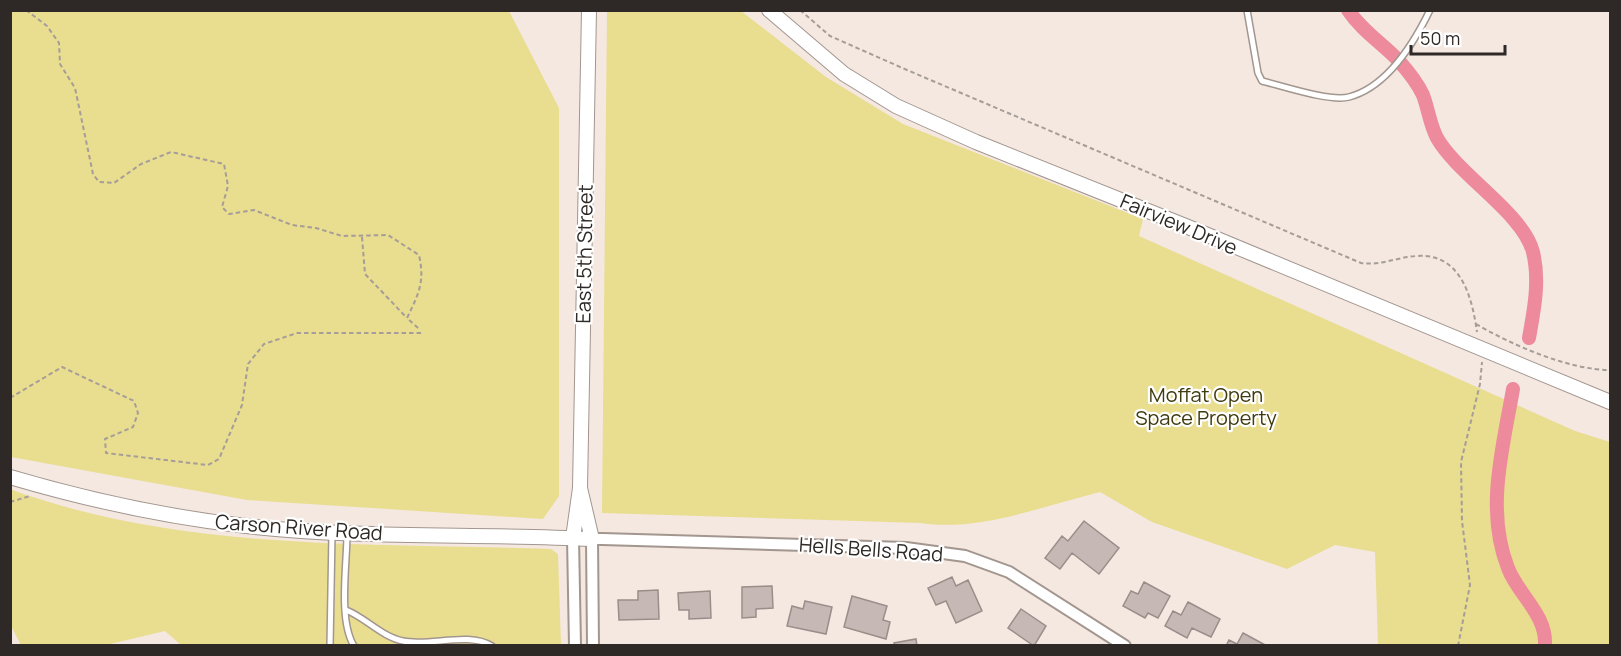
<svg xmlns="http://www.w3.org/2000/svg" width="1621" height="656" font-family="Manrope,sans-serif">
  <rect width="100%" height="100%" fill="#f4e8e1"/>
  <path fill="#e9dd90" d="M10,11H509L559,108V496L543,519L247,500L11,457Z
    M607,11H741L826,77L903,124L1143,219L1139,236L1575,431L1610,442V645H1378L1375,552L1335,545L1287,569L1152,522L1100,492C1043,506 979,532 920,523L602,513Z
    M10,489C180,552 373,543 551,549L558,554L561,645L182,646L165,631L106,645H21L11,626Z"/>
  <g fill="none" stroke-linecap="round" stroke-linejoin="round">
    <path stroke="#ed8a9c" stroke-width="14" d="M1348,10C1362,31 1382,43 1399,61C1407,70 1418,84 1423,95C1428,108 1430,125 1437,138C1459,176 1523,213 1533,252C1540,281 1534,310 1529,338
      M1513,389C1503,447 1485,510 1508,568C1518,595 1547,614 1545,646"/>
  </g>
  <path fill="#c6b8b5" stroke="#9b8d8a" stroke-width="1.5" d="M1084,521L1119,548L1099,574L1072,553L1060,569L1045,558L1062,536L1068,541Z
    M952,577L956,586L968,580L982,611L956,623L946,601L936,605L928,588Z
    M1144,582L1170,596L1158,618L1148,613L1145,618L1123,606L1131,591L1138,594Z
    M772,586L773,608L756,609V617L742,618V587Z
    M658,590L659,619L619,620L618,600H638V591Z
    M710,591L711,618L689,619V610H679L678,593Z
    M852,596L887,606L883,620L890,622L886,639L844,627Z
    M805,601L832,607L826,634L787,626L792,606L803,609Z
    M1188,602L1220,619L1211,637L1192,628L1187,638L1165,626L1173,611L1181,615Z
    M1021,609L1046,626L1034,646L1008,628Z
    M1243,633L1267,646H1226L1229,640L1237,644Z
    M916,639L917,646H894V643Z"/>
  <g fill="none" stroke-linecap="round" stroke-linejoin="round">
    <g stroke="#a2968f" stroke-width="8">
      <path id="lane" d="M1247,10L1258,73L1262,81C1283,86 1330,102 1349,97C1387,87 1414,43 1430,10
        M347,534C347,564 338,620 354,646
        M346,610C366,618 382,637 403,641C430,647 468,631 492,646
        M330,646L332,533"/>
    </g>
    <g stroke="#a2968f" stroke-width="14">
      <path id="street" d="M573,538L575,646
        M593,646L592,539H602L906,548L965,556L1009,572L1125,646"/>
    </g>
    <g stroke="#a2968f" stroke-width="16">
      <path id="secondary" d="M769,10L844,74L896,106L976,142L1193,229L1610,402
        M10,477C88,500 166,517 246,526C361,539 477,533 592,539L580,488
        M573,538L580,488L589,10"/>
    </g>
    <path stroke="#a69d98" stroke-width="2" stroke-dasharray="4.5 3" stroke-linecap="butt" d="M26,10L47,26L59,43L60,64L75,88L93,174L99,182L114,183L141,164L171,152L224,164L228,186L222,207L229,214L254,210L292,225L316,228L342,236L388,235L419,255C425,282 419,293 407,318L418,328
      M800,10L830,36L907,70L1361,263C1381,266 1397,257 1417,256C1461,253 1472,297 1477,332
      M362,237L365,274L406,317
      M1476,324C1512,345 1569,370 1610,370
      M10,398L62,367L134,401L138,413L133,427L105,439L106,453L208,465L219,459L242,405L248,364L264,344L297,333H423
      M10,502L30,496
      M1458,646L1470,585L1462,521L1461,462L1480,384L1482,362"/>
    <use href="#lane" stroke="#fff" stroke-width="5"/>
    <use href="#street" stroke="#fff" stroke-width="10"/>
    <use href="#secondary" stroke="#fff" stroke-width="14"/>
  </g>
  <g text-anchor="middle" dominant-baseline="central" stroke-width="4.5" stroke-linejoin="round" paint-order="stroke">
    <g font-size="20" fill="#2e2927" stroke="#fff">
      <text transform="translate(1179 224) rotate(23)">Fairview Drive</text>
      <text transform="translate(584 254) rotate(-89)">East 5th Street</text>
      <text transform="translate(299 527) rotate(4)">Carson River Road</text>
      <text transform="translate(871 549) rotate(4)">Hells Bells Road</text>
    </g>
    <g font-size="20" fill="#403a0f" stroke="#fff">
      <text x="1206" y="394">Moffat Open<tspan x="1206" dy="23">Space Property</tspan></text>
    </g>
  </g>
  <rect width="1621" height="656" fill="none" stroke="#2e2927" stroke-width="24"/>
  <path d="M1411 45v9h94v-9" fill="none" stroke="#2e2927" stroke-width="3"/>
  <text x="1420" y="45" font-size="18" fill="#2e2927" stroke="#ffffff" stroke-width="4.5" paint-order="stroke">50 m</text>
</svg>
